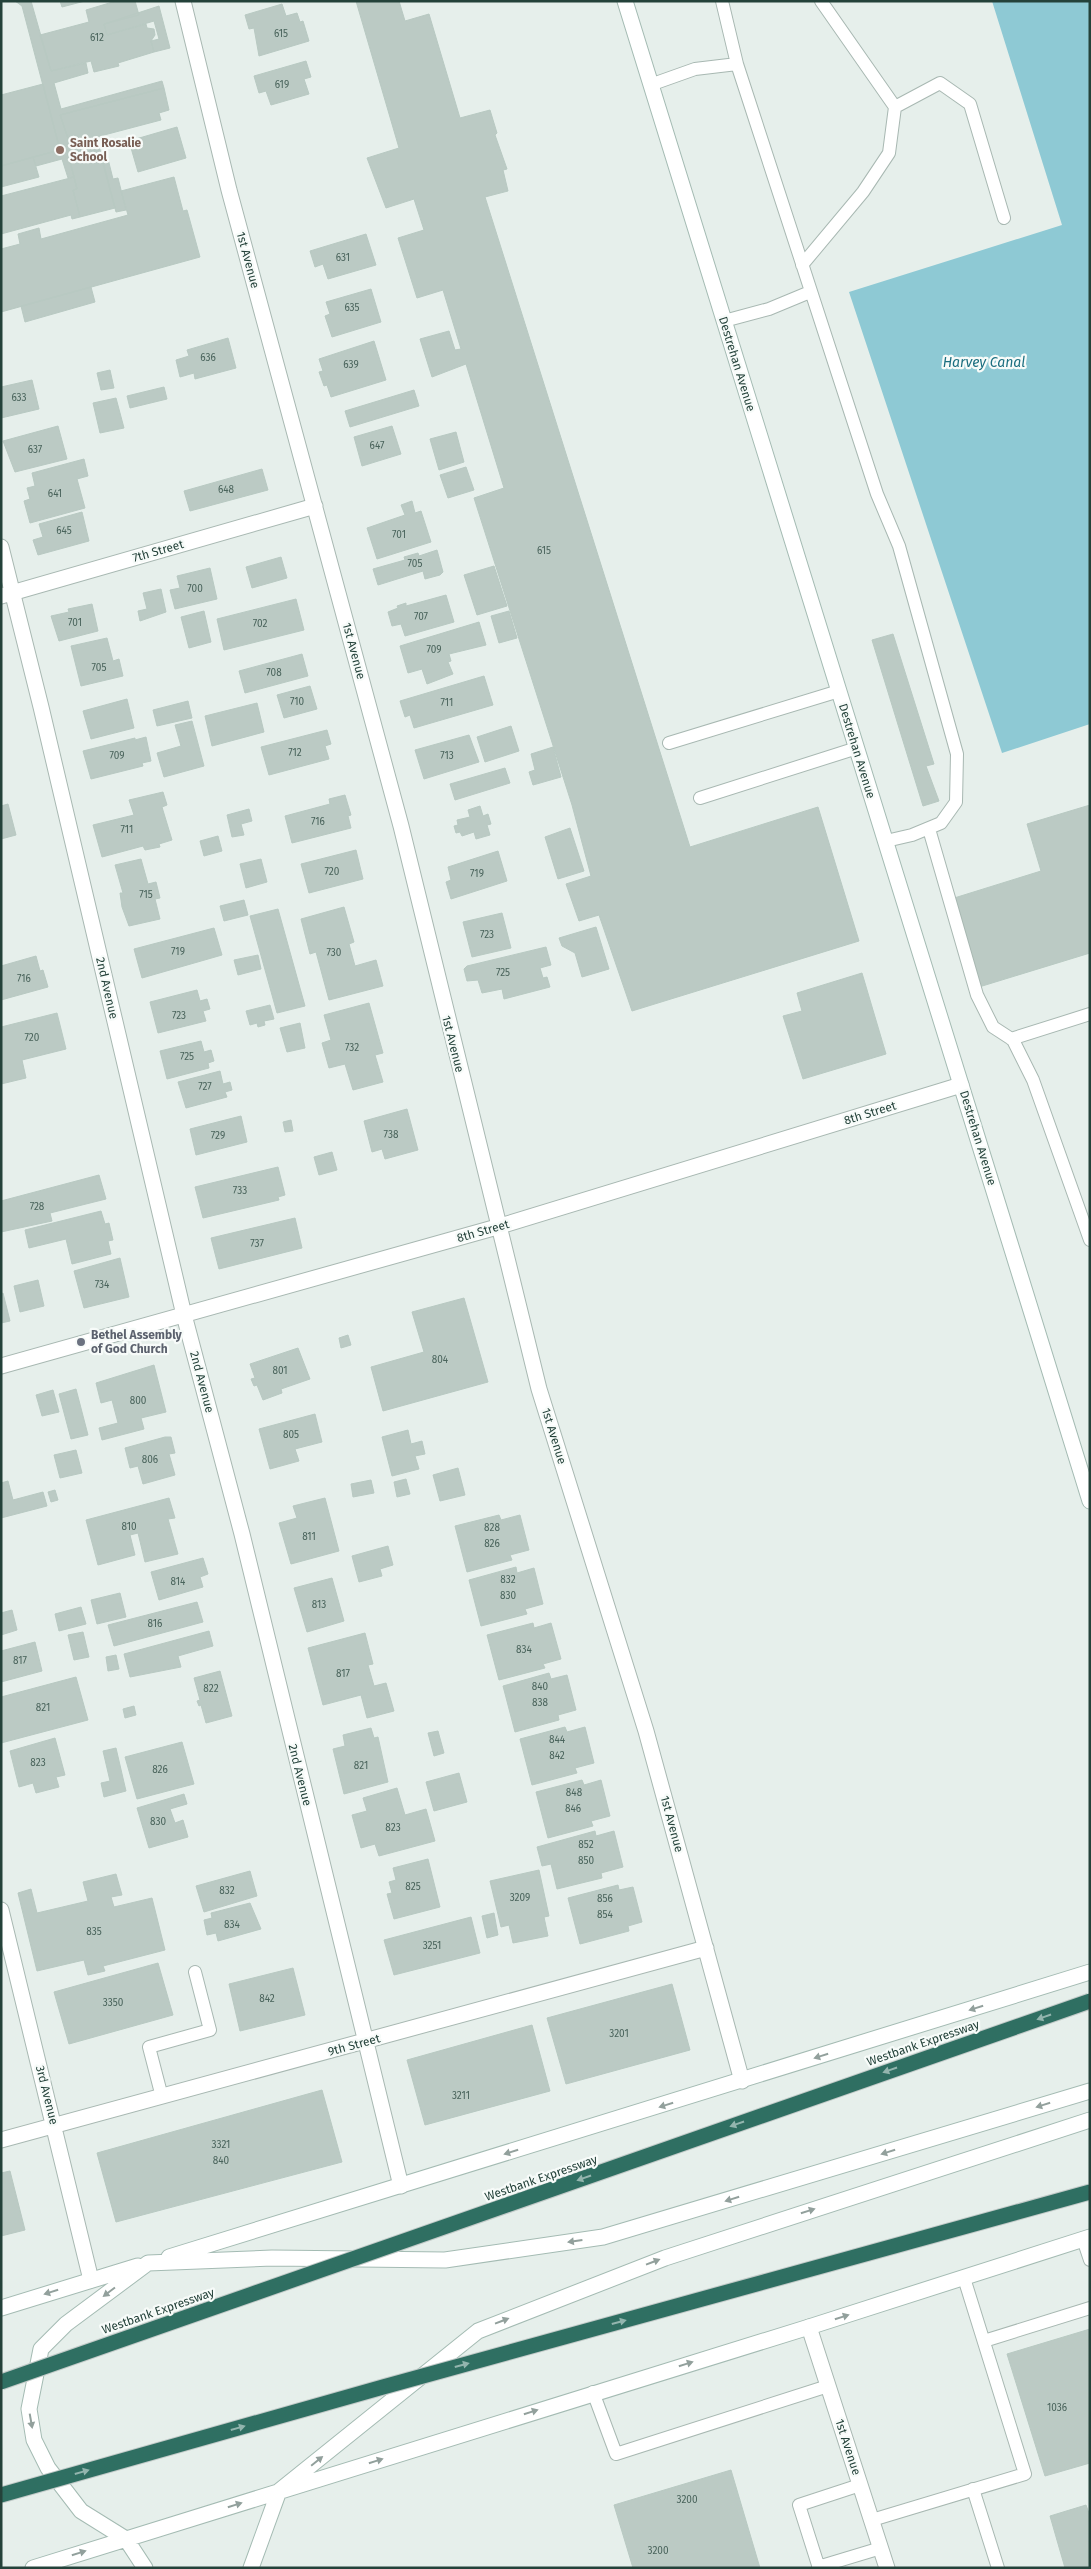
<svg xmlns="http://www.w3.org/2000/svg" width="1091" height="2569" font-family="'Fira Sans',sans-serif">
  <rect width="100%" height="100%" fill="#e6efeb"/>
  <path fill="#8ec9d4" d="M992,1H1090V724L1002,753L849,292L1062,225Z"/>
  <path fill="#bbcac4" stroke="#b8c9c2" d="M15,1H31L51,71L86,63L88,73L54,83L61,109L162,81L164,88L60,115L70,144L97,138L99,146L68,154L74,177L68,178L62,159L36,166L33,157L60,150L22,6Z
    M60,1H85L62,7Z
    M116,1H135L139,15L104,24L107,35L146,24L147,28L154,29L155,35L151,41L154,52L118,63L119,66L94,72L91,61L51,71L40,35L89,22L86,10Z
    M356,1H399L405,21L429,14L460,118L490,110L497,133L495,135L507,169L503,170L508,191L485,197L690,847L818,807L859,941L632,1011L599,915L579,921L566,884L591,876L572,805L474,498L504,488L466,364L432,377L420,339L449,331L455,350L461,349L443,290L417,298L398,238L424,230L414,199L386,208L367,158L399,148Z
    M282,4L286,16L297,13L300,22L303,21L309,41L259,56L254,28L249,29L245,15Z
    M159,6L170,48L154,52L151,41L159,39L154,21L107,35L104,24Z
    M306,61L311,77L304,79L309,94L271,105L266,91L259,93L254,76Z
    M43,84L60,150L1,166V95Z
    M164,88L169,110L159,113L161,120L70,144L60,115Z
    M177,127L186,158L138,172L129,141Z
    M99,146L115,208L80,217L73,190L77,189L68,154Z
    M33,157L39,177L1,187V166Z
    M108,159L113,179L118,178L126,210L116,212L102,160Z
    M74,177L77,189L73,190L80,217L72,219L71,215L1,234V196Z
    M174,177L183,211L187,210L200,257L1,312V249L20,244L18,234L39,228L41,239L128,215L121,191Z
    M366,234L376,265L328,279L323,264L315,267L310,251Z
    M91,287L95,302L25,322L21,306Z
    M371,289L381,322L332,337L325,316L330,314L326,302Z
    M228,338L236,368L195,379L194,373L180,377L176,360L189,356L187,350Z
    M374,341L386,380L331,397L327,385L324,386L319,372L323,371L319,359Z
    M110,370L114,388L101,390L97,373Z
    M32,380L39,409L1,418V387Z
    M164,387L167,399L130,408L127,396Z
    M414,390L419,406L350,427L345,411Z
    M116,398L124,428L100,433L93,403Z
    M58,426L67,459L15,472L3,441Z
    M392,426L401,454L362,466L354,437Z
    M456,432L464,462L439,470L430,439Z
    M84,459L88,476L77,479L85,508L30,523L24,501L30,499L27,488L35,486L32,473Z
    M466,467L474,490L448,498L440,475Z
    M262,469L268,490L190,511L184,491Z
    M412,501L415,513L421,511L431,542L377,559L367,528L405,515L401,505Z
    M82,512L89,541L38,555L33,540L43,537L39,524Z
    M437,550L443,572L440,575L425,579L423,571L378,585L373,569L405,560L404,557L418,553L419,556Z
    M281,557L287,578L252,588L246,567Z
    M494,566L507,606L477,615L464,575Z
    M210,568L217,599L175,609L170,590L180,588L177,576Z
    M161,589L166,612L140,621L138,611L147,609L143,593Z
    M446,595L454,622L405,636L401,624L392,626L388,612L398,608L397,606L406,603V606Z
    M296,599L304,630L224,650L217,619Z
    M92,604L98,631L59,641L51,616L69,612L68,609Z
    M204,611L211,642L189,648L181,617Z
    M509,611L517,638L499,643L491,616Z
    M479,622L486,645L449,654L451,661L448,662L453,674L427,684L422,669L408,673L400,646Z
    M893,634L934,764L926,766L939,801L923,806L872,640Z
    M107,638L113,661L119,659L123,676L81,686L71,646Z
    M302,654L308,676L245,693L239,671Z
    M484,676L493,705L414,728L410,715L405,717L400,701Z
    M310,686L317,709L284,718L277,695Z
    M127,699L134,728L91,739L83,711Z
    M188,701L192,718L157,726L153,710Z
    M257,703L264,732L212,746L205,716Z
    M192,721L204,766L164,777L157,753L181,746L175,725Z
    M511,726L519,751L485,762L477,737Z
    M327,730L331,744L325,746L329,759L269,775L261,747Z
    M469,735L479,762L424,779L415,750Z
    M146,737L151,761L142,763L143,766L91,779L83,751L135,738V740Z
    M553,747L561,777L533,785L529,772L535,770L531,754Z
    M505,768L510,783L455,800L450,784Z
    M163,792L167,805L162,807L172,840L159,844L160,847L145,850L143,846L102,857L93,825L134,815L129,800Z
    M345,795L351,815L348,816L351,828L292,843L285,816L330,804L329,799Z
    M8,804L16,835L1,839V806Z
    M1090,805V953L979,987L951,899L1041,871L1027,824Z
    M480,806L483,816L488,814L491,824L487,825L490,835L476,839L474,832L462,836L460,832L456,833L454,826L458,825L457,820L470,817L468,810Z
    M249,809L252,821L241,824L244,835L232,837L227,815Z
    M570,828L584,871L558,879L545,837Z
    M218,836L222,851L204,856L200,841Z
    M356,850L363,879L309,893L301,864Z
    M498,851L507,881L451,899L446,882L451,880L448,867Z
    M141,859L148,884L156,882L160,898L155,899L160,919L129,926L122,907L120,893H123L115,865Z
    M261,859L267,882L246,888L240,864Z
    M244,900L248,915L224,921L220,906Z
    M344,907L354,942L349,944L355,966L376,960L383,986L329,1000L316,952L310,954L301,919Z
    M278,909L305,1006L277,1013L250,916Z
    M502,913L511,948L472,957L463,922Z
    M596,927L609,969L582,977L575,953L562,946L559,938Z
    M214,928L222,955L142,978L134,949Z
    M546,947L551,965L540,968L543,978L547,977L550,987L504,999L502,989L482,993L478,980L467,981L464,969L467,966Z
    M258,955L261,969L238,975L234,960Z
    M36,956L40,971L43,970L48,987L1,1000V966Z
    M862,973L886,1054L803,1079L783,1016L802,1011L797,993Z
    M197,990L200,1001L207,999L210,1009L203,1011L206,1021L158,1033L150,1002Z
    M369,1003L383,1053L375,1055L383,1082L353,1090L345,1064L329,1068L322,1043L331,1040L324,1015Z
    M270,1005L274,1019L264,1021L265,1025L258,1027L257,1023L250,1025L246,1011Z
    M57,1013L66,1049L22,1060L26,1078L1,1084V1027Z
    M300,1023L305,1048L287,1052L280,1028Z
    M201,1041L204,1052L211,1050L214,1061L208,1063L209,1068L167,1079L160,1051Z
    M220,1071L223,1084L230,1082L232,1090L225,1092L227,1097L186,1108L178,1082Z
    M407,1109L418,1150L385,1159L382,1149L372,1152L364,1121Z
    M241,1116L247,1142L196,1155L190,1129Z
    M291,1120L293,1131L285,1132L283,1122Z
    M332,1152L337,1170L319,1175L314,1157Z
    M278,1167L285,1195L278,1197L279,1200L203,1218L195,1187Z
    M99,1175L106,1199L50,1213L52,1221L1,1232V1201Z
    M101,1211L105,1224L109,1223L113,1240L108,1241L111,1254L72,1264L66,1239L29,1248L25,1230Z
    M295,1218L302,1248L219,1269L211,1238Z
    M120,1258L129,1297L84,1308L74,1271Z
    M38,1280L44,1306L20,1312L14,1286Z
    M3,1293L10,1321L1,1323V1294Z
    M464,1298L488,1382L383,1411L371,1367L424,1352L412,1312Z
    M348,1335L351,1345L341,1348L339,1338Z
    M298,1348L310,1379L281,1389L282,1393L263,1400L257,1385L254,1386L251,1379L255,1378L250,1364Z
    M154,1365L166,1412L141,1418L144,1429L102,1440L99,1428L118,1423L112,1400L101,1403L96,1383Z
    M76,1389L88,1435L71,1439L59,1394Z
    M53,1390L59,1412L42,1416L36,1395Z
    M315,1414L322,1442L295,1449L299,1461L270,1469L259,1429Z
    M408,1430L411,1444L422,1441L425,1454L415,1456L419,1469L392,1476L382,1437Z
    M165,1437H171L175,1453L169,1454L175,1475L143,1484L138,1466L130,1468L125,1448Z
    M76,1450L82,1473L60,1478L54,1455Z
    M458,1468L465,1495L440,1501L433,1475Z
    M406,1479L410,1494L397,1497L394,1482Z
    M371,1480L374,1493L353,1497L351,1484Z
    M8,1481L13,1500L43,1492L47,1506L1,1518V1483Z
    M55,1490L58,1500L51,1502L48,1492Z
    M169,1498L175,1518L168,1519L178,1554L145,1562L138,1533L130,1535L135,1555L98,1565L86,1520Z
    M325,1498L339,1551L291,1564L279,1523L297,1518L293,1506Z
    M499,1515L501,1520L520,1515L529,1550L510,1555L512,1560L467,1572L455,1526Z
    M388,1546L393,1565L380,1569L382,1576L359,1582L352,1556Z
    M203,1558L208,1574L200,1577L203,1587L159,1600L151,1572Z
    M516,1567L517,1573L534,1568L543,1604L525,1609L527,1614L481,1626L469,1580Z
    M332,1578L344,1621L307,1632L294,1588Z
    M120,1593L126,1617L97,1624L91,1600Z
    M197,1602L203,1622L114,1646L108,1625Z
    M81,1607L86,1624L59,1631L55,1614Z
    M12,1610L17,1630L1,1635V1613Z
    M533,1623L534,1628L551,1623L561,1659L543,1664L545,1668L499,1680L487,1635Z
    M209,1631L213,1646L178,1656L181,1667L130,1677L124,1654Z
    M83,1632L89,1657L74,1660L68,1635Z
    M365,1633L373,1664L368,1665L374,1686L386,1683L394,1711L367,1718L361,1695L323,1705L308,1648Z
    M35,1642L42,1671L1,1682V1651Z
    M116,1655L119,1669L108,1671L106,1657Z
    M220,1671L232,1716L206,1723L201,1705L199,1706L197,1701L200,1700L194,1678Z
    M549,1673L551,1679L567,1675L576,1710L558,1715L559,1720L515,1732L503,1686Z
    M76,1677L88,1720L1,1743V1697Z
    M134,1706L136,1715L125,1718L123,1709Z
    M565,1727L567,1732L585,1727L594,1763L575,1768L577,1773L532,1785L520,1739Z
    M371,1728L374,1738L378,1737L388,1782L344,1794L333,1749L345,1746L343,1735Z
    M438,1731L444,1753L434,1756L428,1733Z
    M55,1738L65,1775L56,1777L59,1787L36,1793L33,1783L19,1787L10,1751Z
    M182,1742L194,1784L137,1799L125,1757Z
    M116,1748L126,1791L104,1797L101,1783L110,1781L103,1751Z
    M459,1773L467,1802L434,1811L426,1782Z
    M582,1780L584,1785L601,1780L610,1816L591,1821L593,1826L548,1838L536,1792Z
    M397,1788L405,1815L426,1809L435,1841L379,1856L375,1844L361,1848L352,1815L367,1811L363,1798Z
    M184,1794L187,1804L170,1809L175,1823L183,1820L188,1837L149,1848L137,1808Z
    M595,1831L596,1836L614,1831L623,1867L601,1873L602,1878L557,1889L551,1864L542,1866L537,1847Z
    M428,1859L440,1907L394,1919L387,1894L392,1893L389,1882L396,1880L393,1868Z
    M539,1870L549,1916L544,1917L548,1936L513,1943L509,1925L501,1927L490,1881Z
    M250,1871L257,1896L204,1912L196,1886Z
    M116,1874L122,1895L111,1897L114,1907L152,1898L165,1950L103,1966L105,1971L88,1975L84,1960L37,1971L18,1893L31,1889L37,1913L88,1901L83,1882Z
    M618,1885L619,1890L633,1887L642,1922L628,1926L629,1931L580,1944L568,1898Z
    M250,1903L261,1929L218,1941L216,1933L207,1935L204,1920L212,1918L211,1913Z
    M494,1913L498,1935L487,1938L482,1916Z
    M471,1917L480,1953L394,1975L384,1940Z
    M158,1963L173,2015L69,2044L54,1992Z
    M293,1968L305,2015L240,2031L229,1984Z
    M672,1984L690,2050L566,2084L547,2018Z
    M532,2025L550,2091L425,2125L407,2060Z
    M322,2090L342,2162L116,2222L97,2153Z
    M10,2171L25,2230L1,2236V2173Z
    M1090,2329V2463L1045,2476L1007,2354Z
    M731,2470L760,2568H633L614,2505Z
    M1086,2505L1090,2516V2568H1065L1050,2516Z"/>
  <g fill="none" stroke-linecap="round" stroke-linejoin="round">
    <g stroke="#a8b8b2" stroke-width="14">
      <path id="lane" d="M722,1L737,64
        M650,85L695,69L737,64L877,494L899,546L957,754L956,802L941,823L912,835L886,841
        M895,107L940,83L970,104L1004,218
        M802,265L863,192L889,153L895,107L821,1
        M724,321L769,309L810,292
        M669,743L839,691
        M700,798L857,748
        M929,829L977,995L993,1027L1013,1040L1033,1080L1090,1240
        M1011,1039L1090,1014
        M162,2097L149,2047L210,2030L195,1972
        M1083,2239L1090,2260
        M984,2341L1090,2308
        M593,2392L616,2454L828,2386
        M973,2489L998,2568
        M872,2520L1025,2474L964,2278
        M818,2567L881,2548
        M819,2568L799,2505L860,2485"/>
    </g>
    <g stroke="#a8b8b2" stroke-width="17">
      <path id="street" d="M183,1L229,190L401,826L539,1389L646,1731L742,2081
        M1,547L41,707L184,1315L242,1534L401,2186
        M1,596L315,506
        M1,1366L497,1227L961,1085
        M1,1910L91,2280
        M1,2140L706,1948
        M809,2327L887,2568"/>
    </g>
    <g stroke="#a4bbb3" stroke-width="17">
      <path id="secondary" d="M625,1L1090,1501
        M169,2257L1090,1972
        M1,2308L138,2266
        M33,2568L809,2327L1090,2237
        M145,2568L126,2539L81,2511L48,2468L34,2440L29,2409L41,2349L66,2324L148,2263L272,2258L445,2260L603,2237L1090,2091
        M251,2568L279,2491L478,2331L665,2258L1090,2120"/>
    </g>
    <use href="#lane" stroke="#fff" stroke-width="12"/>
    <use href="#street" stroke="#fff" stroke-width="15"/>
    <use href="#secondary" stroke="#fff" stroke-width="15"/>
    <g stroke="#c2cac8" stroke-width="17" stroke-linecap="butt">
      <path id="highway-bridge" d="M1,2382L1090,2001
        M1,2495L383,2387L1090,2192"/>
    </g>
    <use href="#highway-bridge" stroke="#2f6f62" stroke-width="15"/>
  </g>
  <defs><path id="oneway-solid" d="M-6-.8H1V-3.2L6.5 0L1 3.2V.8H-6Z" transform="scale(1.25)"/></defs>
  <g fill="#92a09c">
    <use href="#oneway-solid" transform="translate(976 2008) rotate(163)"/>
    <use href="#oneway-solid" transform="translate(821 2056) rotate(163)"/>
    <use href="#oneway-solid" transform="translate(666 2105) rotate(163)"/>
    <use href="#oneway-solid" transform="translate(1043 2105) rotate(163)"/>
    <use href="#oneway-solid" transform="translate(511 2152) rotate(163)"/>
    <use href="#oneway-solid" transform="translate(888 2152) rotate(163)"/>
    <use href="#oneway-solid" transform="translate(732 2199) rotate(163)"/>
    <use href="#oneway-solid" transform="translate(808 2211) rotate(-18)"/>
    <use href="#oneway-solid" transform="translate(575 2241) rotate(172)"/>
    <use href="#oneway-solid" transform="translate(653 2262) rotate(-21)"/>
    <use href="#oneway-solid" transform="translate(51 2292) rotate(163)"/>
    <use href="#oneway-solid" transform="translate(109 2292) rotate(143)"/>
    <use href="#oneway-solid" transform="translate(842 2317) rotate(-18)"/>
    <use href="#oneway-solid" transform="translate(502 2321) rotate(-21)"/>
    <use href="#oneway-solid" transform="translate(686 2364) rotate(-17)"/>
    <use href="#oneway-solid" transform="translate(531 2412) rotate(-18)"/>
    <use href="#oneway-solid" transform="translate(31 2421) rotate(80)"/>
    <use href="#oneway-solid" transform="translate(317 2461) rotate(-39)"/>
    <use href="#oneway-solid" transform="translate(376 2461) rotate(-18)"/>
    <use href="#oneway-solid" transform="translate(235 2505) rotate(-17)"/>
    <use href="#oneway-solid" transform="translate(79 2553) rotate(-17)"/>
  </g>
  <g fill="#93b5ae">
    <use href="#oneway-solid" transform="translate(1044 2017) rotate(161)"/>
    <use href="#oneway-solid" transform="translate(890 2070) rotate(161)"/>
    <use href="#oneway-solid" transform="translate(737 2124) rotate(161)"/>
    <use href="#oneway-solid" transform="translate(584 2178) rotate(161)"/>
    <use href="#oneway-solid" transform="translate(619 2322) rotate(-15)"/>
    <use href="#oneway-solid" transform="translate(462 2365) rotate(-15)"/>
    <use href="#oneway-solid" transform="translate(238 2428) rotate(-16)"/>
    <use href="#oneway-solid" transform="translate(82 2472) rotate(-16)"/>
  </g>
  <circle fill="#8d6e63" stroke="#f7fbf9" stroke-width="2" cx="60" cy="150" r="5"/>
  <circle fill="#6b7280" stroke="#f7fbf9" stroke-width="2" cx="81" cy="1342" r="5"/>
  <g text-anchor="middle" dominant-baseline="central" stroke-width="4.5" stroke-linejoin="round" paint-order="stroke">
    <g font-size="10" fill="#4a645c">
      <text x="281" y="34">615</text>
      <text x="97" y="38">612</text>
      <text x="282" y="85">619</text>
      <text x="343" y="258">631</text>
      <text x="352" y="308">635</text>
      <text x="208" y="358">636</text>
      <text x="351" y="365">639</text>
      <text x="19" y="398">633</text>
      <text x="377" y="446">647</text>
      <text x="35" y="450">637</text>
      <text x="226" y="490">648</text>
      <text x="55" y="494">641</text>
      <text x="64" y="531">645</text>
      <text x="399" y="535">701</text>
      <text x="544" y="551">615</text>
      <text x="415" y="564">705</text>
      <text x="195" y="589">700</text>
      <text x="421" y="617">707</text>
      <text x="75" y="623">701</text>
      <text x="260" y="624">702</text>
      <text x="434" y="650">709</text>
      <text x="99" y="668">705</text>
      <text x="274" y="673">708</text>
      <text x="297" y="702">710</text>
      <text x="447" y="703">711</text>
      <text x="295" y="753">712</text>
      <text x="117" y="756">709</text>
      <text x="447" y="756">713</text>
      <text x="318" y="822">716</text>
      <text x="127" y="830">711</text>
      <text x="332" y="872">720</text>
      <text x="477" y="874">719</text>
      <text x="146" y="895">715</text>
      <text x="487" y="935">723</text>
      <text x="178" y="952">719</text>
      <text x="334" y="953">730</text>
      <text x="503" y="973">725</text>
      <text x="24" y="979">716</text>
      <text x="179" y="1016">723</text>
      <text x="32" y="1038">720</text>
      <text x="352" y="1048">732</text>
      <text x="187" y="1057">725</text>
      <text x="205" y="1087">727</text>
      <text x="391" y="1135">738</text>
      <text x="218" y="1136">729</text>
      <text x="240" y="1191">733</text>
      <text x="37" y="1207">728</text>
      <text x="257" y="1244">737</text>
      <text x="102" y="1285">734</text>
      <text x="440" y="1360">804</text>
      <text x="280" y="1371">801</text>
      <text x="138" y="1401">800</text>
      <text x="291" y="1435">805</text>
      <text x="150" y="1460">806</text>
      <text x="129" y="1527">810</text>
      <text x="492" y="1528">828</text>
      <text x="309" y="1537">811</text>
      <text x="492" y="1544">826</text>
      <text x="508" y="1580">832</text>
      <text x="178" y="1582">814</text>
      <text x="508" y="1596">830</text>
      <text x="319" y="1605">813</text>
      <text x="155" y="1624">816</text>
      <text x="524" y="1650">834</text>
      <text x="20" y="1661">817</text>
      <text x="343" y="1674">817</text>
      <text x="540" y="1687">840</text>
      <text x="211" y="1689">822</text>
      <text x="540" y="1703">838</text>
      <text x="43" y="1708">821</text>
      <text x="557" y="1740">844</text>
      <text x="557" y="1756">842</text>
      <text x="38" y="1763">823</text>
      <text x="361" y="1766">821</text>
      <text x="160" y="1770">826</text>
      <text x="574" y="1793">848</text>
      <text x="573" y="1809">846</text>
      <text x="158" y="1822">830</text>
      <text x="393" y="1828">823</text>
      <text x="586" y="1845">852</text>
      <text x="586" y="1861">850</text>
      <text x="413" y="1887">825</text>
      <text x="227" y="1891">832</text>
      <text x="520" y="1898">3209</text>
      <text x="605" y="1899">856</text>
      <text x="605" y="1915">854</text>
      <text x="232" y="1925">834</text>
      <text x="94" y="1932">835</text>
      <text x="432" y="1946">3251</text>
      <text x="267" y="1999">842</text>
      <text x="113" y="2003">3350</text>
      <text x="619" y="2034">3201</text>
      <text x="461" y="2096">3211</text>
      <text x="221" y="2145">3321</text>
      <text x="221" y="2161">840</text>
      <text x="1057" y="2408">1036</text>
      <text x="687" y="2500">3200</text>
      <text x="658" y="2551">3200</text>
    </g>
    <g font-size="12" font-weight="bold" fill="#785e54" stroke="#f7fbf9" text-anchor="start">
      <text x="70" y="143">Saint Rosalie<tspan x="70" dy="14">School</tspan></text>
    </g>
    <g font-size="12" fill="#24423a" stroke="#f7fbf9">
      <text transform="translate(248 260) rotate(75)">1st Avenue</text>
      <text transform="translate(737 364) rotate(73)">Destrehan Avenue</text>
      <text transform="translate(158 551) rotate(-16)">7th Street</text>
      <text transform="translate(354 651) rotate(75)">1st Avenue</text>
      <text transform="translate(857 751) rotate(73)">Destrehan Avenue</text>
      <text transform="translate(107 988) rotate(77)">2nd Avenue</text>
      <text transform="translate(453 1044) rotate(76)">1st Avenue</text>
      <text transform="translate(870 1113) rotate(-17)">8th Street</text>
      <text transform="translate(978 1138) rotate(73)">Destrehan Avenue</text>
      <text transform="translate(483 1231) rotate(-16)">8th Street</text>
      <text transform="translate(202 1382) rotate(75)">2nd Avenue</text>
      <text transform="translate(554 1436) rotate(73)">1st Avenue</text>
      <text transform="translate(300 1775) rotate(76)">2nd Avenue</text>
      <text transform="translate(672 1824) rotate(75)">1st Avenue</text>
      <text transform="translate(923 2043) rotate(-19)">Westbank Expressway</text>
      <text transform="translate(354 2045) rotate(-15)">9th Street</text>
      <text transform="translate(47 2095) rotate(76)">3rd Avenue</text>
      <text transform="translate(541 2178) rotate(-19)">Westbank Expressway</text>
      <text transform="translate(158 2311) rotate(-19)">Westbank Expressway</text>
      <text transform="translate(848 2447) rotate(72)">1st Avenue</text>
    </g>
    <g font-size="12" font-weight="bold" fill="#5b616d" stroke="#f7fbf9" text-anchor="start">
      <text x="91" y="1335">Bethel Assembly<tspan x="91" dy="14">of God Church</tspan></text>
    </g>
    <g font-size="14" font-style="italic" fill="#1c6f80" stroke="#f7fbf9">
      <text x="984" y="362">Harvey Canal</text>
    </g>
  </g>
  <rect width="1091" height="2569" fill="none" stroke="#24423a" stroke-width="5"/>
</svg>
